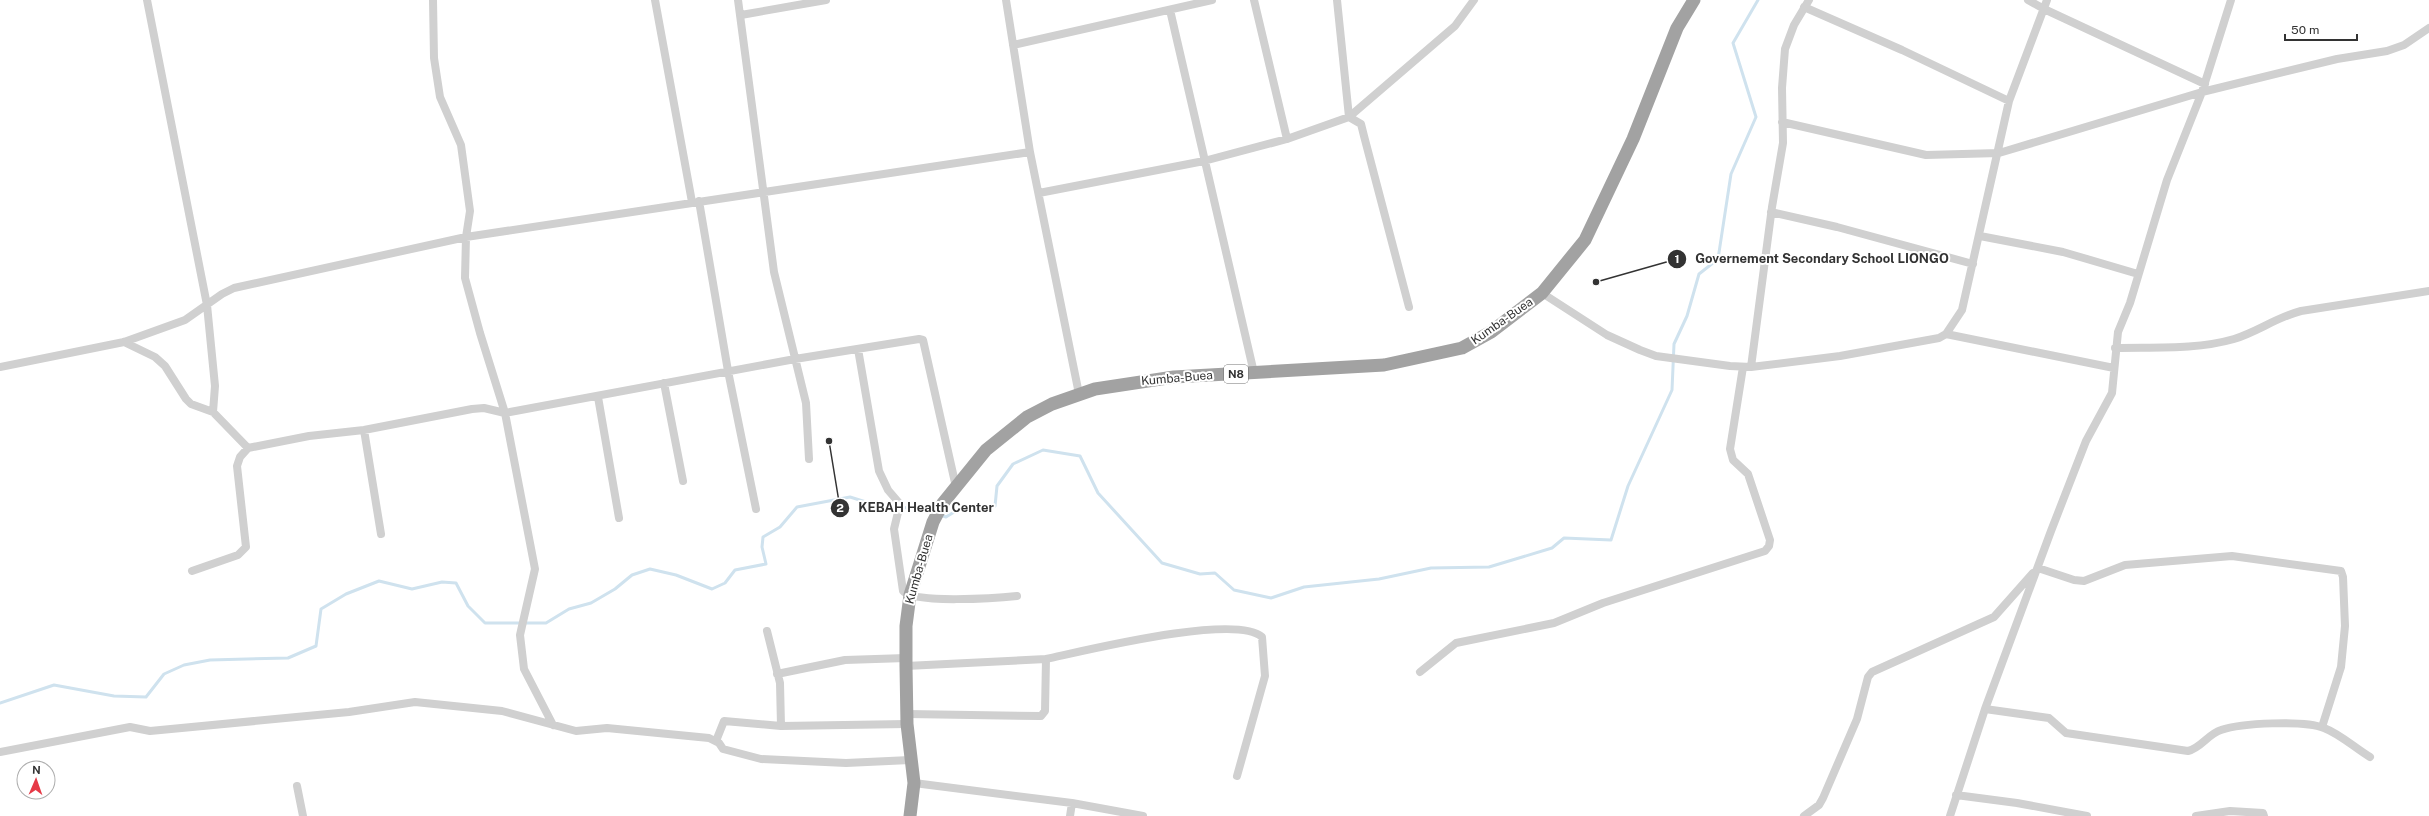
<svg xmlns="http://www.w3.org/2000/svg" width="2429" height="816" font-family="'Public Sans',sans-serif">
  <rect width="100%" height="100%" fill="#fff"/>
  <g fill="none" stroke-linecap="round" stroke-linejoin="round">
    <path stroke="#cfe2ee" stroke-width="3" d="M940,515L946,517L964,506L977,511L995,506L997,486L1013,464L1043,450L1080,456L1098,493L1162,563L1200,574L1215,573L1234,590L1271,598L1304,587L1379,579L1431,568L1489,567L1552,548L1564,538L1611,540L1628,486L1672,390L1674,344L1687,316L1699,274L1718,259L1731,174L1756,117L1733,43L1758,0
      M0,703L54,685L114,696L146,697L164,674L184,665L210,660L288,658L316,646L321,609L346,594L379,581L412,589L442,582L456,583L468,606L485,623H546L569,609L591,603L615,589L632,575L650,569L676,575L712,589L725,583L735,570L766,564L762,547L763,537L780,527L797,507L850,497L882,507L915,508L935,513"/>
    <path stroke="#d0d0d0" stroke-width="8" d="M147,0L207,305L215,386L213,412
      M655,0L692,202
      M738,0L774,272L806,403L809,459
      M1006,0L1030,152L1079,394
      M1254,0L1287,139
      M1337,0L1349,117L1361,124L1364,136L1409,307
      M2028,0L2044,9L2205,84
      M1804,7L1902,50L2009,101
      M1170,10C1197,131 1227,252 1254,373
      M741,15L826,0
      M1013,45L1212,0
      M1782,122L1926,155L1999,153L2202,92L2337,59L2387,51L2404,45L2429,28
      M1039,193L1204,161L1287,139L1349,117L1455,26L1474,0
      M699,201L728,371L756,509
      M1771,212L1837,227L1973,264
      M1980,236L2063,252L2138,274
      M1542,293L1607,335L1640,350L1656,356L1730,366L1751,367L1840,356L1939,338L1946,334L2114,368
      M1946,334L1962,310L2009,101L2047,0
      M124,342L155,357L165,366L186,399L191,404L213,412L248,448
      M2115,348C2155,347 2196,350 2234,339C2257,332 2277,317 2301,311L2429,291
      M858,349L879,471L888,490L900,504L894,529L903,591C911,604 999,598 1017,596
      M0,367L124,342L185,320L222,294L234,288L466,237L470,211L461,145L440,97L434,58L433,0
      M1751,367L1772,207L1783,143L1782,88L1785,49L1794,25L1809,0
      M664,383L683,481
      M598,397L619,518
      M364,430L381,534
      M2038,568L2074,580L2084,581L2125,565L2232,556L2341,571L2343,577L2345,626L2341,667L2322,727
      M192,571L238,555L246,547L237,466L240,457L248,448L309,436L364,430L472,409L484,408L505,413L795,359L919,339L923,340L956,487
      M767,631L780,683L781,726
      M906,666L1046,659
      M1420,672L1456,643L1554,623L1603,603L1765,551L1769,546L1770,540L1748,474L1733,460L1730,449L1743,367
      M777,674L845,660L906,658
      M1985,709L2049,718L2066,733L2188,751C2201,748 2208,734 2221,730C2241,723 2304,720 2324,728C2340,734 2355,748 2370,757
      M907,714L1041,716L1045,711L1046,659C1084,651 1236,613 1262,637L1265,676L1237,776
      M553,725L524,669L520,635L535,569L505,413L480,333L465,278L466,237L1030,152
      M716,741L724,721L781,726L907,724
      M0,752L130,727L150,731L349,712L415,702L502,711L576,731L607,728L709,738L719,743L723,749L761,759L846,763L910,760
      M914,783L1072,803L1143,816
      M297,786L303,816
      M1956,795L2017,803L2087,816
      M1070,816L1072,803
      M1804,816L1819,805L1823,798L1857,719L1868,677L1872,672L1994,617L2033,573
      M1950,816L1985,709L2051,531L2086,441L2112,393L2118,332L2130,303L2167,180L2202,92L2231,0
      M2196,816L2230,811L2263,813L2264,816"/>
    <path stroke="#a2a2a2" stroke-width="13" d="M910,816L914,783L907,724L906,666V626L910,595L933,522L943,503L986,450L1027,417L1052,404L1095,389L1174,377L1384,365L1462,348L1491,332L1542,293L1585,240L1633,139L1677,28L1694,0"/>
  </g>
  <g text-anchor="middle" dominant-baseline="central" stroke-width="4" stroke-linejoin="round" paint-order="stroke">
    <rect fill="#fff" stroke="#707070" stroke-width="1" x="1224" y="365" width="24" height="18" rx="3"/>
    <g font-size="11" font-weight="bold" fill="#333">
      <text x="1236" y="374">N8</text>
    </g>
    <g font-size="12" fill="#333" stroke="#fff">
      <text transform="translate(1502 321) rotate(-35)">Kumba-Buea</text>
      <text transform="translate(1177 378) rotate(-5)">Kumba-Buea</text>
      <text transform="translate(919 569) rotate(-74)">Kumba-Buea</text>
    </g>
  </g>
  <path fill="none" stroke="#333" stroke-width="1.5" d="M1596 282L1677 259M829 441L840 508"/>
  <g fill="#333" stroke="#fff" stroke-width="1.5">
    <circle cx="1596" cy="282" r="4"/>
    <circle cx="829" cy="441" r="4"/>
    <circle cx="1677" cy="259" r="10"/>
    <circle cx="840" cy="508" r="10"/>
  </g>
  <g font-size="12" text-anchor="middle" font-weight="bold" fill="#fff">
    <text x="1677" y="263">1</text>
    <text x="840" y="512">2</text>
  </g>
  <g font-size="13" text-anchor="middle" font-weight="bold" fill="#333" stroke="#fff" stroke-width="4" stroke-linejoin="round" paint-order="stroke">
    <text x="1822" y="263">Governement Secondary School LIONGO</text>
    <text x="926" y="512">KEBAH Health Center</text>
  </g>
  <g transform="translate(36 780) rotate(2)"><circle r="19" fill="#ffffff" stroke="#adadad"/>
  <path d="M0-3L7 15L0 10L-7 15Z" fill="#e63946"/>
  <text y="-6" font-size="11" font-weight="bold" text-anchor="middle" fill="#333333">N</text>
  </g>
  <path d="M2285 34v6h72v-6" fill="none" stroke="#333333" stroke-width="2"/>
  <text x="2291" y="34" font-size="12" fill="#333333" stroke="#ffffff" stroke-width="3" paint-order="stroke">50 m</text>
</svg>
